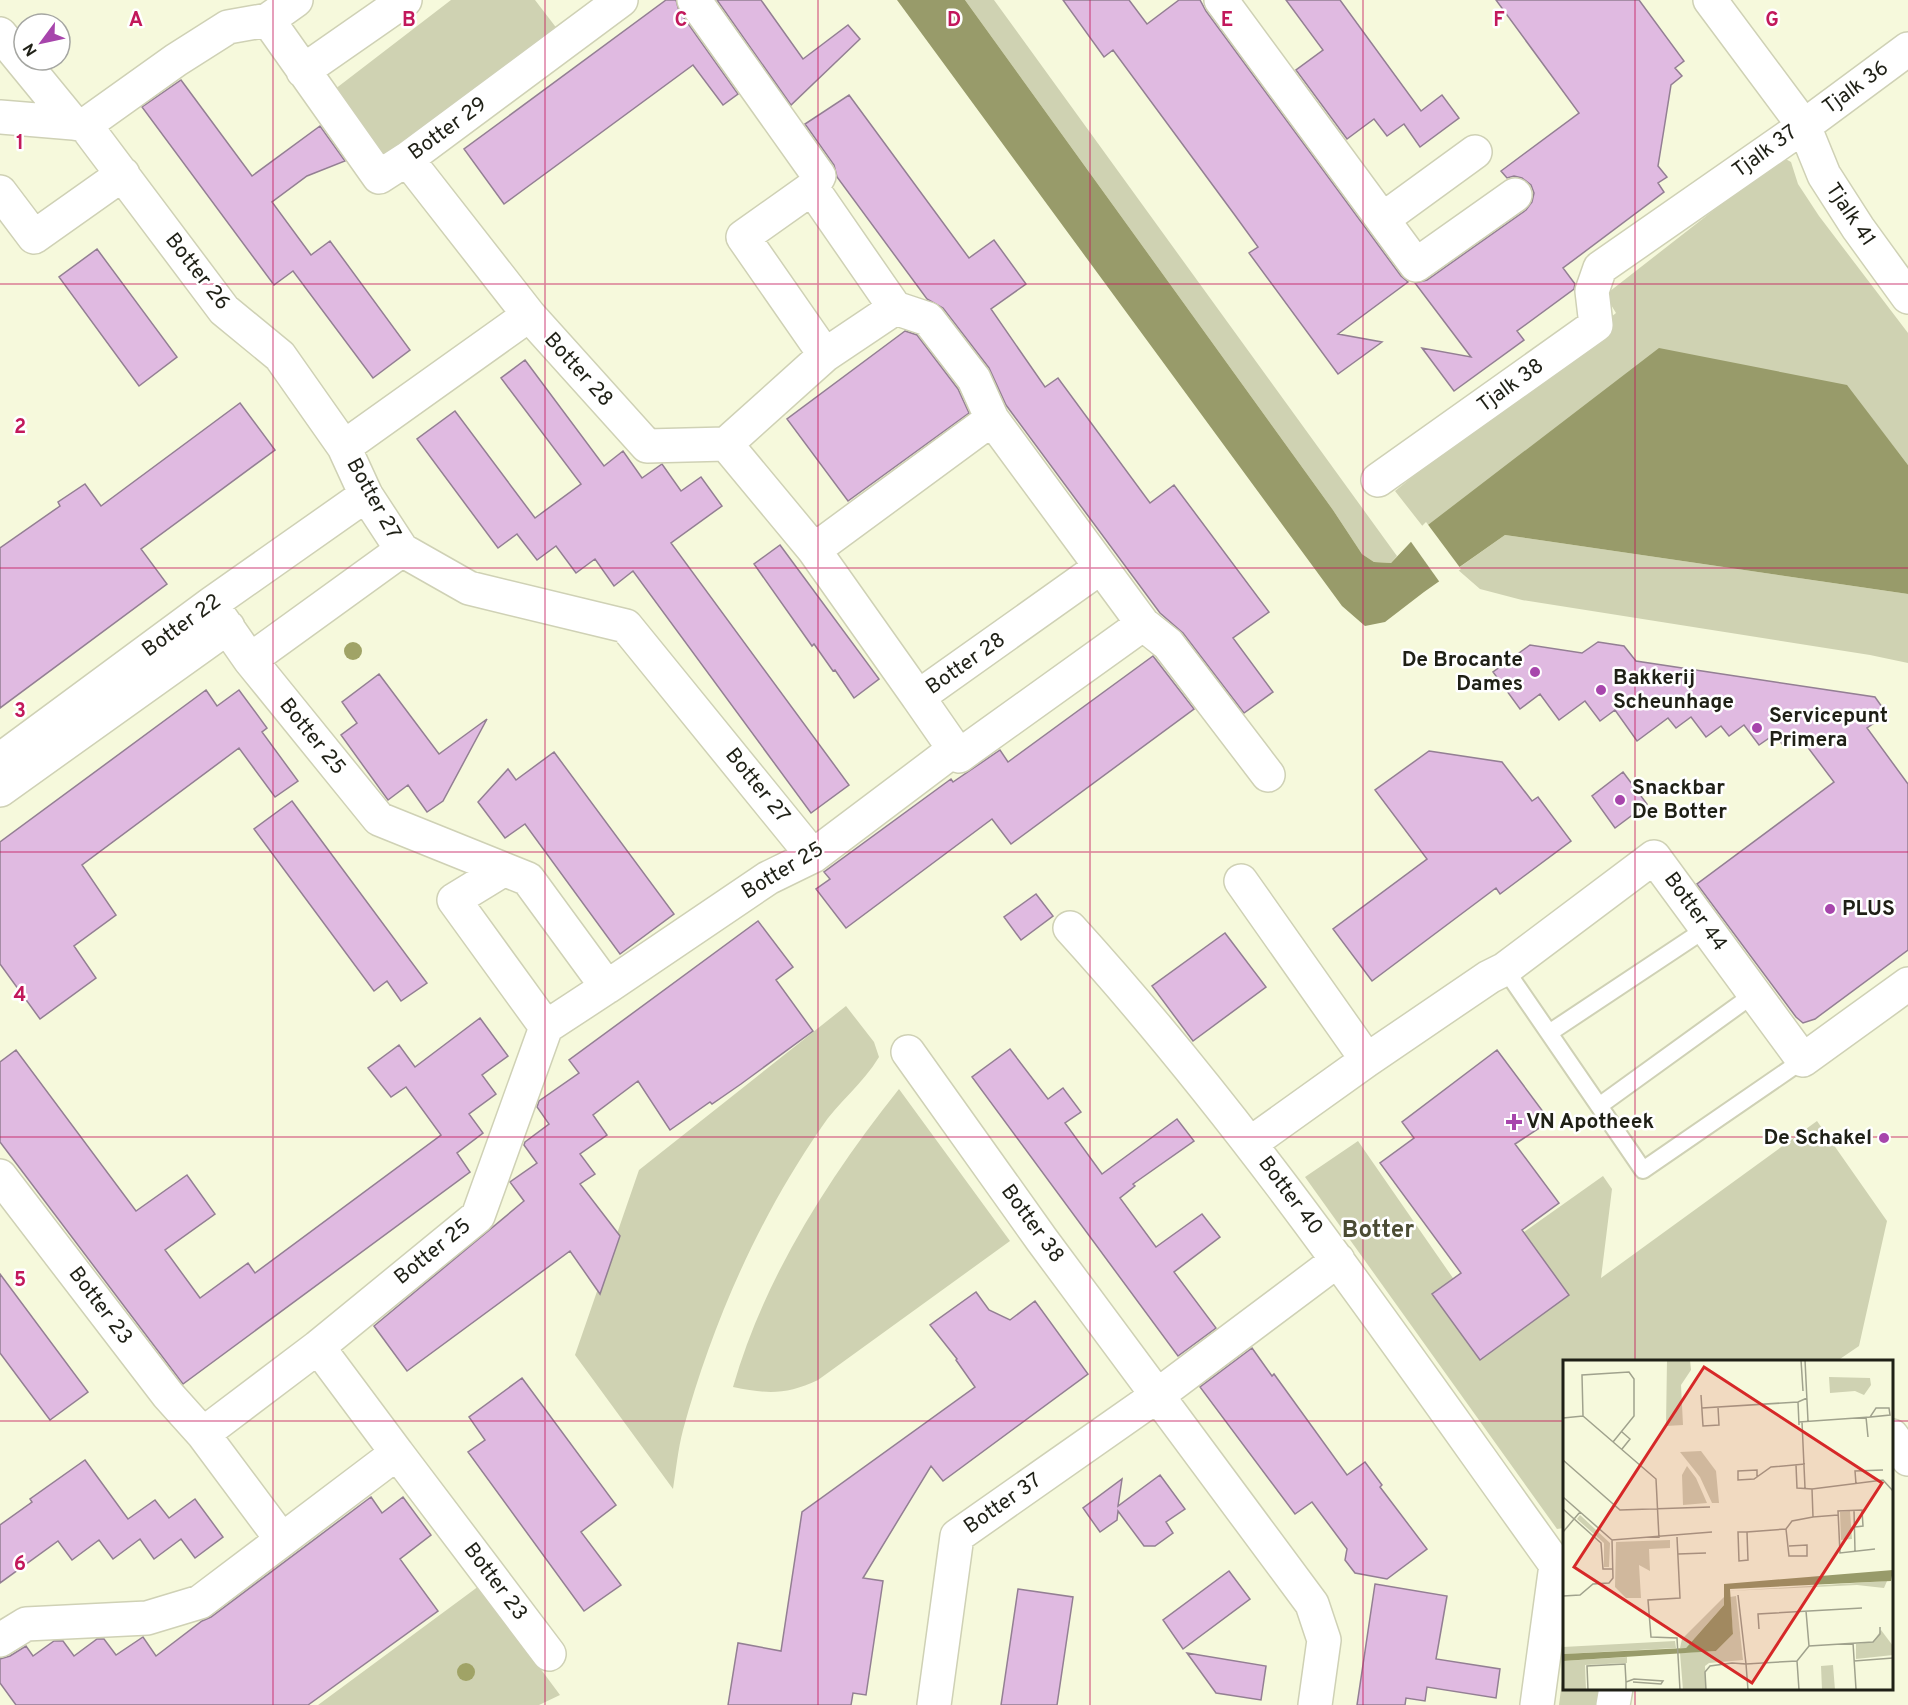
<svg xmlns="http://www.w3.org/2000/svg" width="1908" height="1705" font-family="Overpass,sans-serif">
  <rect width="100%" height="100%" fill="#f6f9dc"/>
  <path fill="#cfd2b2" d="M451,0H535L558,30L377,160L326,96Z
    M965,0H994L1397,556L1391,563L1374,562L1362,554L1333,510Z
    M1782,157L1791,162L1798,184L1819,216L1908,333V465L1846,385L1424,528L1395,491L1616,313L1605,295Z
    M1505,535L1908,594V663L1870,655L1522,600L1480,589L1457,569Z
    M846,1006L874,1042L879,1057C863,1084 838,1102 821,1128C758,1219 712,1324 683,1430C678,1449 676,1470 673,1489L575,1355L639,1170Z
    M899,1089L1010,1241L818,1380C786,1395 767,1394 733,1387C764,1278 829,1177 899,1089Z
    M1817,1121L1887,1221L1859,1346L1837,1361L1564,1362V1528L1557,1529L1305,1177L1358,1141L1455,1281L1603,1176L1612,1189L1601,1278Z
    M479,1586L560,1695L539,1705H318Z
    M1564,1666V1688L1601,1689L1598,1705H1559Z"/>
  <path fill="#989b6a" d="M897,0H965L1333,510L1362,554L1374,562L1391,563L1424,528L1659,348L1847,385L1908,465V594L1505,535L1424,592L1385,622L1365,626L1342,606Z"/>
  <path fill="#f6f9dc" d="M1426,522L1461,569L1441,584L1409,539Z"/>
  <path fill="#e0bae1" stroke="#937f93" stroke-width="1.5" d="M666,0H676L679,11L738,94L723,105L693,65L504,204L464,149Z
    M717,0H761L803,59L848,25L860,39L791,105Z
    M1063,0H1129L1147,24L1179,0H1200L1206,11L1401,276L1408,282L1338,334L1382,342L1338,374L1249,253L1258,247L1234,214L1113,50L1104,57Z
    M1286,0H1340L1421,111L1442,95L1459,118L1420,147L1404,124L1387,136L1374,119L1347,139L1296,70L1323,50Z
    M1496,0H1639L1684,61L1675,68L1682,76L1671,85L1664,129L1658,166L1667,177L1658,183L1664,192L1563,268L1575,284L1574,289L1517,331L1524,340L1454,391L1422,348L1471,357L1415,283L1427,280L1526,210L1532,202L1534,193L1531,185L1522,178L1514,176L1507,178L1501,171L1579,113Z
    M181,80L252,176L320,126L345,161L307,176L272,202L311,255L330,241L410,350L373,378L293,271L274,285L142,107Z
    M849,95L969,258L994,240L1026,284L991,309L1045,387L1058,378L1150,503L1174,485L1269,612L1233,638L1273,692L1244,713L1183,633L1160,613L1006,405L989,368L943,308L927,299L837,177L834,165L805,124Z
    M97,249L177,357L139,386L59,277Z
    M905,331L917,335L958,389L969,413L848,501L787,419Z
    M525,360L604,466L623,451L642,478L662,464L681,491L701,477L722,506L671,543L849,785L811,813L633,571L614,586L595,559L576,573L556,546L537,560L517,534L498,548L417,439L455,411L535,518L581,484L501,378Z
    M240,403L275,450L141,549L167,584L0,708V548L60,506L58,502L85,484L101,506Z
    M780,545L879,679L854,698L835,670L833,671L814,644L812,646L754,564Z
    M1598,642L1624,646L1636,661L1875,697L1887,714L1867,728L1908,784V950L1815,1019L1803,1023L1796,1017L1697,884L1834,782L1797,733L1782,744L1775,734L1759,745L1744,725L1729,736L1721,726L1706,737L1691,717L1676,728L1668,718L1637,741L1615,710L1600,721L1585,701L1559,720L1540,694L1520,709L1493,672L1530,645L1582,653Z
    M1153,656L1194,709L1011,844L992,819L846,928L816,889L830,879L824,872L951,779L953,782L1000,750L1008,762Z
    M379,674L439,754L487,719L443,801L427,812L408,785L388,800L341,735L357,723L342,702Z
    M206,690L217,706L239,690L267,728L262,732L298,781L275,797L239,748L82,865L116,915L74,946L96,978L40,1019L0,964V842Z
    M1429,751L1502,762L1532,801L1538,797L1571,841L1500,894L1496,888L1372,981L1333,929L1427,859L1375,790Z
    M554,752L674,914L620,954L525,824L505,838L478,802L508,769L516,780Z
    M1623,772L1647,804L1615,828L1592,796Z
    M292,801L427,983L401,1001L387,981L374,991L254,829Z
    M1036,894L1053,916L1021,940L1004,917Z
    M758,921L793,967L776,980L813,1031L741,1084L712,1104L710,1102L670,1130L638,1081L593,1115L607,1135L580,1154L595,1174L580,1184L620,1236L600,1294L570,1251L407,1371L374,1326L524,1201L510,1182L537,1163L524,1145L525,1142L549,1124L537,1107L539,1101L579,1073L569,1060Z
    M1225,933L1266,987L1193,1041L1152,986Z
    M480,1018L508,1056L482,1075L496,1094L469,1114L483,1133L457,1153L470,1172L183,1384L0,1142V1062L16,1050L136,1211L187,1175L215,1214L165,1250L200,1298L248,1263L255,1273L441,1135L406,1087L391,1097L368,1068L399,1045L415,1067Z
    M1010,1049L1048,1099L1063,1088L1081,1112L1065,1123L1102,1174L1177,1119L1194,1141L1133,1184L1135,1186L1120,1198L1156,1247L1202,1214L1220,1237L1174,1272L1216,1328L1178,1356L972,1077Z
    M1497,1050L1550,1121L1515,1144L1559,1203L1522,1230L1569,1295L1480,1360L1432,1294L1461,1273L1380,1163L1414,1138L1402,1122Z
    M0,1274L88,1392L50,1420L0,1353Z
    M976,1292L989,1310L1010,1320L1035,1301L1088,1374L943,1481L931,1466L863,1578L883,1581L866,1695L853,1693L851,1705H728L738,1643L781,1651L802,1512L975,1387L956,1360L957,1359L930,1325Z
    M1252,1348L1272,1376L1274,1374L1347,1475L1365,1462L1382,1485L1380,1487L1427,1549L1387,1579L1355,1573L1345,1560L1347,1549L1312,1502L1295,1514L1200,1387Z
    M522,1378L616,1505L581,1532L621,1585L584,1611L468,1452L485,1440L469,1417Z
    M85,1460L128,1519L155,1500L169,1518L195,1499L223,1537L195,1558L181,1539L154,1559L140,1539L113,1559L99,1540L72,1560L58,1541L0,1583V1525L32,1502L30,1499Z
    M1160,1475L1185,1509L1166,1522L1173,1533L1155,1546H1144L1118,1511L1117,1520L1100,1532L1083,1508L1122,1479L1118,1506Z
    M371,1497L382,1513L403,1497L431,1535L400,1559L438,1611L308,1705H16L0,1683V1659L10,1656L26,1646L33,1656L54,1641H63L74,1656L97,1639H104L116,1655L143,1637L156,1656L202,1621L211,1617Z
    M1229,1571L1250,1599L1183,1649L1163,1620Z
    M1375,1584L1447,1596L1436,1659L1500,1669L1496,1698L1427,1687L1425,1701L1406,1698L1405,1705H1357Z
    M1018,1589L1073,1597L1057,1705H1001Z
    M1187,1653L1266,1666L1261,1700L1216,1693Z"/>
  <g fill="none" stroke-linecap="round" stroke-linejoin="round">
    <g stroke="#cfd1b5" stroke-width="20">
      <path id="lane" d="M1505,969L1643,1170L1803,1060
        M1549,1033L1707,928
        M1599,1106L1754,994"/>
    </g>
    <g stroke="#cfd1b5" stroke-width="36">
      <path id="street" d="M296,0L268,20L379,177L407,159L621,0
        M694,0L819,176L812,188
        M1221,0L1416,265L1515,195
        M0,34L73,123L85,125L224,310L280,356L344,447
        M1908,49L1804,126L1824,175L1858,228L1908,297
        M303,71L405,0
        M0,117L73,123
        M85,125L176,60L228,27L268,20
        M407,159L529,315L344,447L366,495L402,550L469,588L626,626L813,856
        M0,192L34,237L123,174
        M1383,219L1475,152
        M895,308L928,319L974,379L992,419L1101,567
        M529,315L647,446L726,444L814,550L918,697L1101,567L1143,624L959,756L918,697
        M726,444L825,355L895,308L812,188L743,237L825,355
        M1378,480L1596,325L1592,291L1600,268L1804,126L1710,0
        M814,550L992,419
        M211,604L250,660L379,819L528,879L607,987L546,1027L454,900L503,870
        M1143,624L1168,644L1268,775
        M250,660L402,550
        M0,760L211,604L366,495
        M0,790L228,627
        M1241,881L1367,1060
        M1070,928C1250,1126 1400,1348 1556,1565L1537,1705
        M607,987L768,878L813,856L955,749
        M908,1052L1042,1240L1312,1604L1324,1640L1315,1705
        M1251,1143L1367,1060L1489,977L1505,969L1654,857L1803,1060L1908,984
        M0,1176L168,1395L203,1434L282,1540
        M318,1347L478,1216L546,1027
        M1892,1436L1908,1459
        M397,1453L549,1654
        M0,1640L26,1624L147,1618L200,1602L397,1453L318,1347L203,1434
        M934,1705L957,1536L1158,1395L1338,1260
        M1613,1705L1616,1688"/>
    </g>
    <use href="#lane" stroke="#fff" stroke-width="16"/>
    <use href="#street" stroke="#fff" stroke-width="33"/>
  </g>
  <g fill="#a0a366">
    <circle cx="353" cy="651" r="9"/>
    <circle cx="466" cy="1672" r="9"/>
  </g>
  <path fill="none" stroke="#c2185b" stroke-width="1.5" stroke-opacity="0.55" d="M273,0V1705M545,0V1705M818,0V1705M1090,0V1705M1363,0V1705M1635,0V1362M0,284H1908M0,568H1908M0,852H1908M0,1137H1908M0,1421H1564M1892,1421H1908M1635,1688V1705"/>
  <g fill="#a745ac" stroke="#fff" stroke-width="2">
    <circle cx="1535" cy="672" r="6"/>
    <circle cx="1601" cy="690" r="6"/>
    <circle cx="1757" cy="728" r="6"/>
    <circle cx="1620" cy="800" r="6"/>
    <circle cx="1830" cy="909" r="6"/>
    <path d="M1511 1113h6v6h6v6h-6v6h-6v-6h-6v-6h6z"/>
    <circle cx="1884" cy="1138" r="6"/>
  </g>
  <g text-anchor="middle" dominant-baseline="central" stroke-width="5" stroke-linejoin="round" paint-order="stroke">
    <g font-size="21" fill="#1f2016" stroke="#fff">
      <text transform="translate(1856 88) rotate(-36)">Tjalk 36</text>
      <text transform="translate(448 129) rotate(-36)">Botter 29</text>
      <text transform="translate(1765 152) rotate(-36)">Tjalk 37</text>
      <text transform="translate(1850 215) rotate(56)">Tjalk 41</text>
      <text transform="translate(197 272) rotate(52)">Botter 26</text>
      <text transform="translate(578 370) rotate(48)">Botter 28</text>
      <text transform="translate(1511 386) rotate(-36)">Tjalk 38</text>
      <text transform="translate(373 499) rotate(61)">Botter 27</text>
      <text transform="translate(182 626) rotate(-36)">Botter 22</text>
      <text transform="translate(966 664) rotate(-35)">Botter 28</text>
      <text transform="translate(312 737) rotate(51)">Botter 25</text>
      <text transform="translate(757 786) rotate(51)">Botter 27</text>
      <text transform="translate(783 871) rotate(-31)">Botter 25</text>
      <text transform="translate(1695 912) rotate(54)">Botter 44</text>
      <text transform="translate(1290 1196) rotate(53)">Botter 40</text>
      <text transform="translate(1032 1224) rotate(54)">Botter 38</text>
      <text transform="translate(433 1252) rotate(-39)">Botter 25</text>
      <text transform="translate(100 1306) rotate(53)">Botter 23</text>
      <text transform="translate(1003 1504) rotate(-35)">Botter 37</text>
      <text transform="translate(495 1582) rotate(53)">Botter 23</text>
    </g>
    <g font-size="21" font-weight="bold" fill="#1f2016" stroke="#fff" text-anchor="start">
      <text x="1523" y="660" text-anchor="end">De Brocante<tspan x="1523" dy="24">Dames</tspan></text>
      <text x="1613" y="678">Bakkerij<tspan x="1613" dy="24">Scheunhage</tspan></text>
      <text x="1769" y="716">Servicepunt<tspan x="1769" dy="24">Primera</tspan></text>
      <text x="1632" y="788">Snackbar<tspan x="1632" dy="24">De Botter</tspan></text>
      <text x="1842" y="909">PLUS</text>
      <text x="1526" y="1122">VN Apotheek</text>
      <text x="1872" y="1138" text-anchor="end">De Schakel</text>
    </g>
    <g font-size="24" font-weight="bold" fill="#4b4c34" stroke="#fff">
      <text x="1378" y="1231">Botter</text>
    </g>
  </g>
  <g transform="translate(1563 1360)">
    <rect width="330" height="330" fill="#f6f9dc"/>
    <path d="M104,0H127L128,10L118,25L120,65L103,66ZM266,17L307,18L308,25L301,35L292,31L267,33ZM138,91L153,111L156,143H149L137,117L117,92ZM124,106L133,118L144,143L120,145L119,115ZM287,151L289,179L278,180L277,152ZM17,155L47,183L46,207H41V183L14,159ZM107,180V188L86,189L87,211L76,205L78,238H63L52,227L53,182ZM324,221L321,228L294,225L166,231ZM173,236L180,300L146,303L142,306L143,330H120L117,293L153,291L170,274L167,237ZM161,237V245L123,288H117L119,279ZM318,270L330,286V295L293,299V284L310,282ZM112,281L113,288L0,294V287ZM64,297V303L22,305L23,330H0V301ZM270,305L272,330H259L258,306Z" fill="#cfd2b2"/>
    <path d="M330,210L328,221L167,229L170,274L153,291L0,301V294L123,288L161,245V224Z" fill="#989b6a"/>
    <path fill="none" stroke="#a0a28d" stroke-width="1.5" d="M238,0L240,31M242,0L245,61M138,35L140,66L156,65L155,47M235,42L236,65M139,48L235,42L244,38M313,48H326L327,55L307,57ZM20,56L19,15L66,12L71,19V56L50,82M303,57L305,77M0,58L20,56L93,119L96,178M236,62L307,57M239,62L242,128M59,89L67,79L59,72M0,100L57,150L147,147M233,105L234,128L249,129L250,157L275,155M194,117V110L175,111V120L191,119L208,107L242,104M293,124L292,111L320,110M249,129L320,120L330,131M0,137L49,180L149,172M0,149L38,183L40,209H50M291,150L292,191M292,167L300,166L299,150L275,151L277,193L312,189M223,169L226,196H244V185L226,186M0,172L17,152M184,172H175L176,201L185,200L184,172L223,169L229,161L250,157M114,177L117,238L85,240L88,277L114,278L117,330M115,194L143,193M175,235L183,304L234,301M0,236L17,235L30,224L46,223L50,218L49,180M243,251L246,286M196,269L195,254L299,248M290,283L293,329M234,301L246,286L310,282L317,274V267M234,301L236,330M291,301L330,298M25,330L24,306L62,304L63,322M63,330V322L71,319L100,321L98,324L70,322M143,330L142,312L147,306L169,303L183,304L185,330"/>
    <path fill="#d62828" fill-opacity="0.15" stroke="#d62828" stroke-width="3" d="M141,7L319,123L189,323L11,207Z"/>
    <rect width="330" height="330" fill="none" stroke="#1f2016" stroke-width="3"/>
  </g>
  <g font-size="20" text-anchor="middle" font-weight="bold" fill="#c2185b" stroke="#fff" stroke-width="5" stroke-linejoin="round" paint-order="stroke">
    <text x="136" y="26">A</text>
    <text x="409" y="26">B</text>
    <text x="681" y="26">C</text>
    <text x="954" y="26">D</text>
    <text x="1227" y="26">E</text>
    <text x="1499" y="26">F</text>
    <text x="1772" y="26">G</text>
    <text x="20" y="149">1</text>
    <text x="20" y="433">2</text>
    <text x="20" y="717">3</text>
    <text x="20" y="1001">4</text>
    <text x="20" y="1286">5</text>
    <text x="20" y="1570">6</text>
  </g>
  <g transform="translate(42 42) rotate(237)"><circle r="28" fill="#ffffff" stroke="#a5a6a2" stroke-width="1.5"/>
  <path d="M0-4.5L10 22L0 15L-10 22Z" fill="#a745ac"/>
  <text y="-9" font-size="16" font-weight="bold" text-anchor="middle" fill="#1f2016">N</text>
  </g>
</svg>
